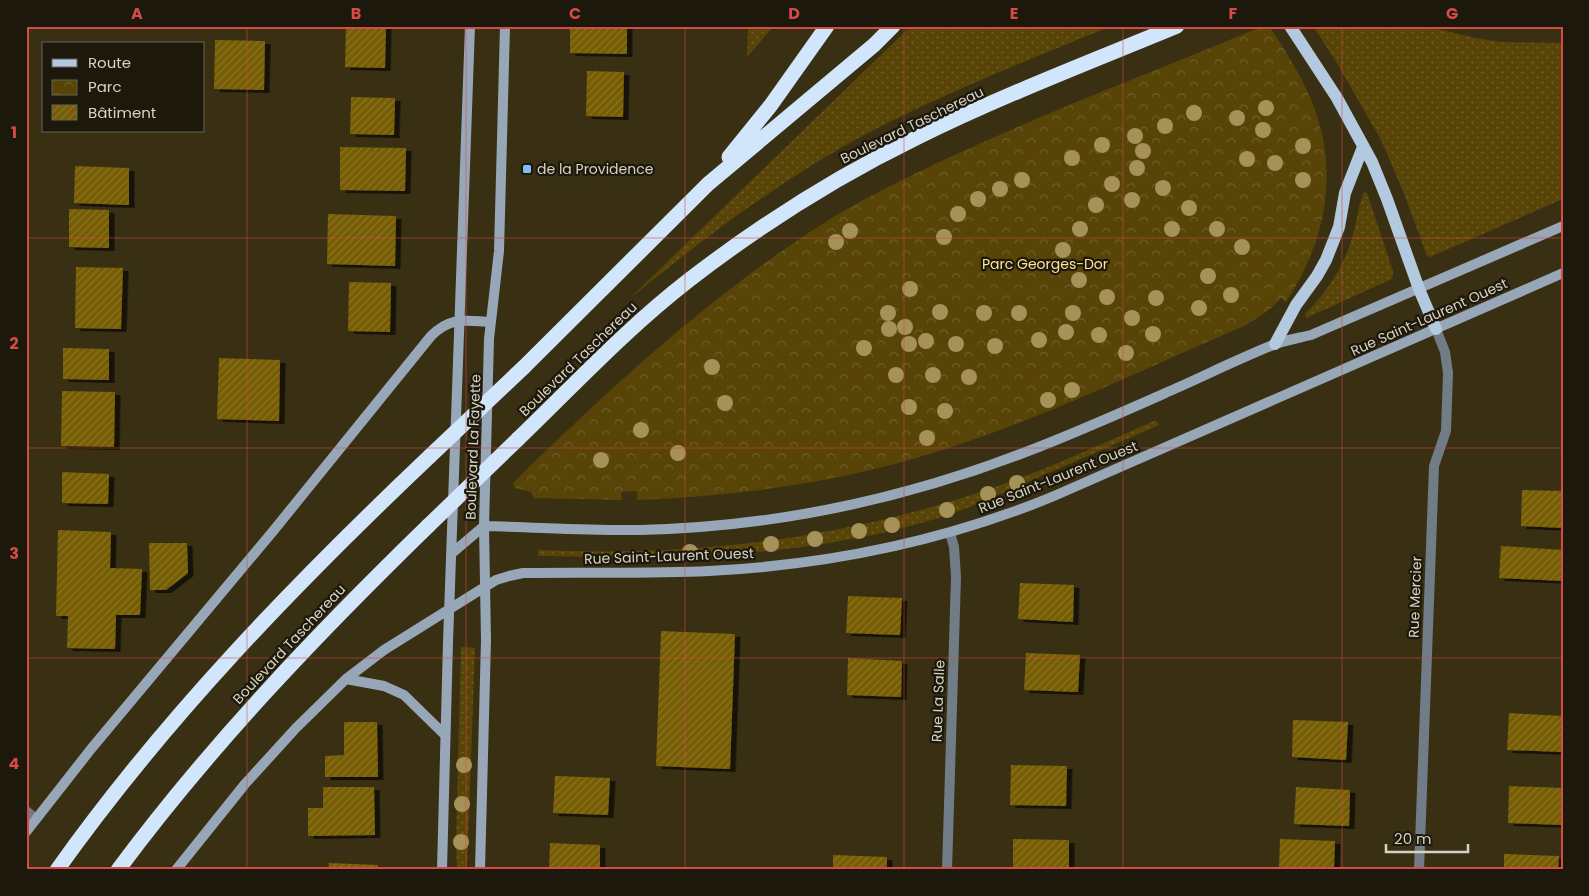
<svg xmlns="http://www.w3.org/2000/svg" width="1589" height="896" font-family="Poppins,sans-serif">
  <defs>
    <pattern id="grass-dots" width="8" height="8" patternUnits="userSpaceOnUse" patternTransform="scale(1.25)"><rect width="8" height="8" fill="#574406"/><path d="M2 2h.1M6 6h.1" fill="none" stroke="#6e5e29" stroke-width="1.8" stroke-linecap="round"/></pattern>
    <pattern id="park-crowns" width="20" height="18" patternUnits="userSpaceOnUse" patternTransform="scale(1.25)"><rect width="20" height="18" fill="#574406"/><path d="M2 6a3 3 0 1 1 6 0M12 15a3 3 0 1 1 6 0" fill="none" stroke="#6e5e29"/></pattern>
    <pattern id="building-hatch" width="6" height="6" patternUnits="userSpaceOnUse" patternTransform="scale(1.25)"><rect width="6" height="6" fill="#765d05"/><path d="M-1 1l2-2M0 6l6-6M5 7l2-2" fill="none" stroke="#897328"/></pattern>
    <filter id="shadow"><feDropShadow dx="5.5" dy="3" stdDeviation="0" flood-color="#0009"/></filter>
  </defs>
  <rect width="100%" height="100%" fill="#392f13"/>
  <path fill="url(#grass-dots)" d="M748,26H774L747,57Z
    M911,26H1111C1028,60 944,93 864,135C779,181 703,239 628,300Z
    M1313,26H1426L1475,38L1501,42L1563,43V199L1430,257L1427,256L1403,191L1381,140L1335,60Z
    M1364,192L1367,193L1393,271L1392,279L1306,318L1305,314C1328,291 1345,265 1353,234C1357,221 1358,205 1364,192Z
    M1156,420L1159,425L970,507C878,542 758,556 660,557C619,558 578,556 538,556V550C694,557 844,539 992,488C1048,469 1102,444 1156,420Z
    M461,647L475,648L467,870H457L456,845Z"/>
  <path fill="url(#park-crowns)" d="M1263,26H1269C1285,50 1301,75 1312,102C1340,172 1326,241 1286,302L1281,298L1269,310L1246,325C1137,372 1028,426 913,459C824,484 730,497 637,500V491L621,492L622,500L534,498L531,492L515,488L513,483C613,385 716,290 835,216C872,194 912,175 950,157C1053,109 1159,70 1263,26Z"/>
  <path fill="url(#building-hatch)" filter="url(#shadow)" d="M346,26H386L385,68L345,67Z
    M570,26H627V54L570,53Z
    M215,40L265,41L264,90L214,89Z
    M587,71L624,72L623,117L586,116Z
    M351,97L395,98L394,135L350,134Z
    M340,147L406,148L405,191L340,190Z
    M75,166L129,168V205L74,203Z
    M69,209L109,210V248L69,247Z
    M328,214L396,216L395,266L327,264Z
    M76,267L123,268L121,329L75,328Z
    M349,282L391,283L390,332L348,331Z
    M63,348L109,349V380L63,379Z
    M219,358L280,360L279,421L217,419Z
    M62,391L115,392L114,447L61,446Z
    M62,472L109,474L108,504L62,503Z
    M1522,490L1563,491V528L1521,526Z
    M58,530L111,532L110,568L142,569L140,615H116L115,649L67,648L68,616H56Z
    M149,543H187L188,573L166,590H150Z
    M1501,546L1563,550V581L1499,578Z
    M1020,583L1074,585L1073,622L1018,619Z
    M848,596L902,598L900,635L846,633Z
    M661,631L735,634L730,769L656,766Z
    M1026,653L1080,655L1078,692L1024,690Z
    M848,658L902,661L901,697L847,695Z
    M1509,713L1563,716L1562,752L1507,750Z
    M1293,720L1348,722L1346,760L1292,757Z
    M344,722H377L378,777H325V756L344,755Z
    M1011,765L1067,766L1066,806L1010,805Z
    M555,776L610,778L608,815L553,813Z
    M1509,786L1563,788L1562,825L1508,823Z
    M323,787H374L375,835L308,836V808H323Z
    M1296,787L1350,790L1349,826L1294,824Z
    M1013,839L1069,840V870H1013Z
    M1280,839L1335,841L1334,870H1279Z
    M550,843L600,845V870H549Z
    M1504,854L1559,856L1558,870H1504Z
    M833,855L887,857V870H833Z
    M329,863L378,865V870H328Z"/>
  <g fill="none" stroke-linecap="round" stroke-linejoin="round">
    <path stroke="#727c87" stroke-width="10" d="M26,811L36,819
      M947,870L956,577L954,547L950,533
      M1419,870L1434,466L1446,431L1448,373L1445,352L1436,329"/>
    <path stroke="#97a7b8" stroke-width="10" d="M451,554L484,526C536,527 588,531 640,530C771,527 901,500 1023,453C1076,433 1127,410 1179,387C1210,373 1241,358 1273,345C1285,340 1299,338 1311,335L1563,226
      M346,679L384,686L404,695L445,735
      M26,832L91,749L274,530L431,336C451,316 465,321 491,322
      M176,870L245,784L296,728L346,679L384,650L496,580L509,576L523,573C585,572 647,574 709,571C827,565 945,541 1054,496L1563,273
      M442,870L448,642L470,26
      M480,870L486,640L484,526L489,339L499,251L505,26"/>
    <path stroke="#b3c9df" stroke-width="12" d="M1290,26L1337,98L1372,162L1387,199L1419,289L1436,329
      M1275,344L1296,305L1317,276L1326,260L1339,227L1345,193L1363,147"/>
    <path stroke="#d1e6fb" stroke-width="15" d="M729,157L771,105L827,26
      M524,367L708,184L874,45L893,26
      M518,439C574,385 627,328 689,280C759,226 836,177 916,138C1001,96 1090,62 1177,26
      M57,870C165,718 295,584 430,456
      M118,870C210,746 317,634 428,526"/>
    <path stroke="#d1e6fb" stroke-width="15" d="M430,456L524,367
      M428,526L518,439"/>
  </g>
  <g fill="#a69159">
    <circle cx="1266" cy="108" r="8"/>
    <circle cx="1194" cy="113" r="8"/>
    <circle cx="1237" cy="118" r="8"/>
    <circle cx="1165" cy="126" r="8"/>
    <circle cx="1263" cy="130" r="8"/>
    <circle cx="1135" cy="136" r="8"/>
    <circle cx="1102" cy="145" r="8"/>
    <circle cx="1303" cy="146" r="8"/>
    <circle cx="1143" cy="151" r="8"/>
    <circle cx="1072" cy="158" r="8"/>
    <circle cx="1247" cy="159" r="8"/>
    <circle cx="1275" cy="163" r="8"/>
    <circle cx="1137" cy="168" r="8"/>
    <circle cx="1022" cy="180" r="8"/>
    <circle cx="1303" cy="180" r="8"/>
    <circle cx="1112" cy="184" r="8"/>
    <circle cx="1163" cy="188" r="8"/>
    <circle cx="1000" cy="189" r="8"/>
    <circle cx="978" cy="199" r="8"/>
    <circle cx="1132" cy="200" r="8"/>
    <circle cx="1096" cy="205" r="8"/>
    <circle cx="1189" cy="208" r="8"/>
    <circle cx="958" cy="214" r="8"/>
    <circle cx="1080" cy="229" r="8"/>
    <circle cx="1172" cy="229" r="8"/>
    <circle cx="1217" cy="229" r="8"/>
    <circle cx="850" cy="231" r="8"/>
    <circle cx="944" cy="237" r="8"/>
    <circle cx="836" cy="242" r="8"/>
    <circle cx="1242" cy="247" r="8"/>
    <circle cx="1063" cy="250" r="8"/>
    <circle cx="1208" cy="276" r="8"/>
    <circle cx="1079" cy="280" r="8"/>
    <circle cx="910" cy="289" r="8"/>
    <circle cx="1231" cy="295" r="8"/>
    <circle cx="1107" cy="297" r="8"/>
    <circle cx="1156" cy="298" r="8"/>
    <circle cx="1199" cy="308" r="8"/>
    <circle cx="940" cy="312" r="8"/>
    <circle cx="888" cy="313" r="8"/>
    <circle cx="984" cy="313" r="8"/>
    <circle cx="1019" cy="313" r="8"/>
    <circle cx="1073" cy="313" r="8"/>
    <circle cx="1132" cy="318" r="8"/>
    <circle cx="905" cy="327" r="8"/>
    <circle cx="889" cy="329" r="8"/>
    <circle cx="1066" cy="332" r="8"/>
    <circle cx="1153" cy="334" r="8"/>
    <circle cx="1099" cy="335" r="8"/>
    <circle cx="1039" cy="340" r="8"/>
    <circle cx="926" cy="341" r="8"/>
    <circle cx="909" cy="344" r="8"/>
    <circle cx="956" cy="344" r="8"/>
    <circle cx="995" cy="346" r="8"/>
    <circle cx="864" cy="348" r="8"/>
    <circle cx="1126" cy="353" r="8"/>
    <circle cx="712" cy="367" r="8"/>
    <circle cx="896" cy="375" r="8"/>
    <circle cx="933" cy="375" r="8"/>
    <circle cx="969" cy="377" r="8"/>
    <circle cx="1072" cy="390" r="8"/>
    <circle cx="1048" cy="400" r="8"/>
    <circle cx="725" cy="403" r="8"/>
    <circle cx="909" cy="407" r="8"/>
    <circle cx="945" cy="411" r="8"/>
    <circle cx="641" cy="430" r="8"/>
    <circle cx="927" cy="438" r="8"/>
    <circle cx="678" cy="453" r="8"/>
    <circle cx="601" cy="460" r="8"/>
    <circle cx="1017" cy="483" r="8"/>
    <circle cx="988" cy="494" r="8"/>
    <circle cx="947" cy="510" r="8"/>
    <circle cx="892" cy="525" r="8"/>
    <circle cx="859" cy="531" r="8"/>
    <circle cx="815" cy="539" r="8"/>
    <circle cx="771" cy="544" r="8"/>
    <circle cx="690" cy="552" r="8"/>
    <circle cx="464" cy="765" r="8"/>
    <circle cx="462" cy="804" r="8"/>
    <circle cx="461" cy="842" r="8"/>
  </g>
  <path fill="none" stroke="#d64a47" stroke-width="1" stroke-opacity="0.55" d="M247,26V870M466,26V870M685,26V870M904,26V870M1123,26V870M1342,26V870M26,238H1563M26,448H1563M26,658H1563"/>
  <rect fill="#7fbdfa" stroke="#1c180c" stroke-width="2" x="522" y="164" width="10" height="10" rx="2.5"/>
  <g text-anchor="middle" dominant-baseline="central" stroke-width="4.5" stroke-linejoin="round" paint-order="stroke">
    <g font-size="14" fill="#d8d2c2" stroke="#1c180c">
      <text transform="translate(912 125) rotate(-26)">Boulevard Taschereau</text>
      <text transform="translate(1429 317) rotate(-24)">Rue Saint-Laurent Ouest</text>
      <text transform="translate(578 359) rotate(-44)">Boulevard Taschereau</text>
      <text transform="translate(473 447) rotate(-88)">Boulevard La Fayette</text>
      <text transform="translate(1058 477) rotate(-22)">Rue Saint-Laurent Ouest</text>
      <text transform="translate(669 556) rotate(-2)">Rue Saint-Laurent Ouest</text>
      <text transform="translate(1415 597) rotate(-88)">Rue Mercier</text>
      <text transform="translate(289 644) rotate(-47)">Boulevard Taschereau</text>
      <text transform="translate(938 701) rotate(-88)">Rue La Salle</text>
    </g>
    <g font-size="14" fill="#d8d2c2" stroke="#1c180c" text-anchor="start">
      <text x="537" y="169">de la Providence</text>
    </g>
    <g font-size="14" fill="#ffe293" stroke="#1c180c">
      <text x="1045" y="264">Parc Georges-Dor</text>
    </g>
  </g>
  <rect width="1589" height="896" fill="none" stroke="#1c180c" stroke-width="55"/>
  <rect x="42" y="42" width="162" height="90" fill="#1c180c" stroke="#676255"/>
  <rect x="52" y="59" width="25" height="8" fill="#b3c9df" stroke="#676255"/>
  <text x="88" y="68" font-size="15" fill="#d8d2c2">Route</text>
  <rect x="52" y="80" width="25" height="15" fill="url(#park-crowns)" stroke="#676255"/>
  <text x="88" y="92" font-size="15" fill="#d8d2c2">Parc</text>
  <rect x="52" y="105" width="25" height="15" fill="url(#building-hatch)" stroke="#676255"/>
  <text x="88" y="118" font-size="15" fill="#d8d2c2">Bâtiment</text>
  <path d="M1386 844v8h82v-8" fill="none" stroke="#d8d2c2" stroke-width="2.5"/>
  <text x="1394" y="844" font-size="15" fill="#d8d2c2" stroke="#1c180c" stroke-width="4" paint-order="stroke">20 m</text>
  <rect x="28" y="28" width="1534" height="840" fill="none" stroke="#d64a47" stroke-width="2"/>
  <g font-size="16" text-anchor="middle" font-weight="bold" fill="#d64a47">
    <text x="137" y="19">A</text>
    <text x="356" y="19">B</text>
    <text x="575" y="19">C</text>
    <text x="794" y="19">D</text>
    <text x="1014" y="19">E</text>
    <text x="1233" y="19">F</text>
    <text x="1452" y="19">G</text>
    <text x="14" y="138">1</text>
    <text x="14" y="349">2</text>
    <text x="14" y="559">3</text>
    <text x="14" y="769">4</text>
  </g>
</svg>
